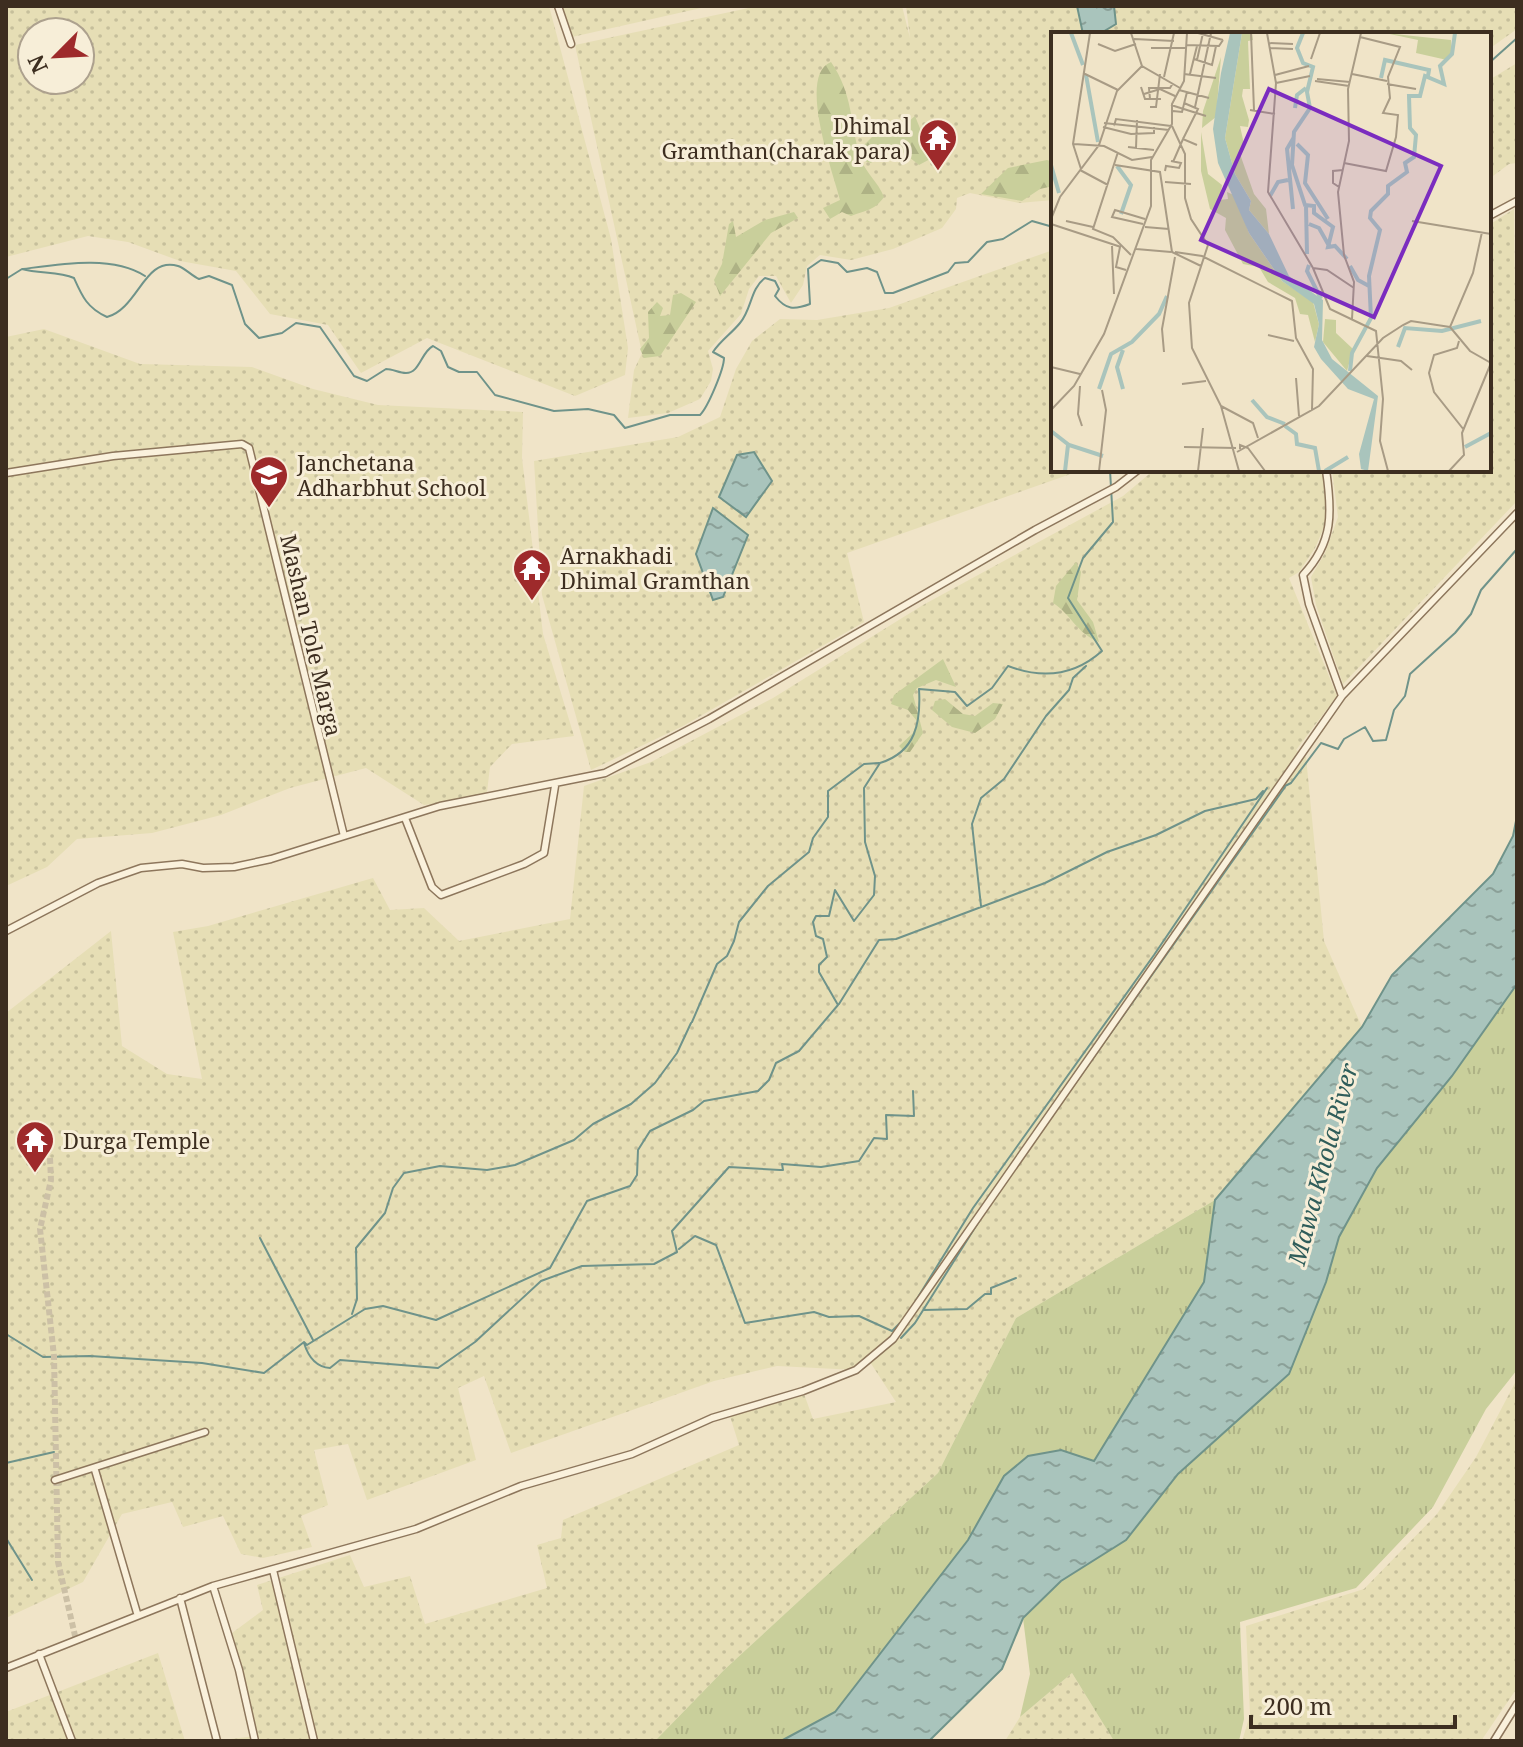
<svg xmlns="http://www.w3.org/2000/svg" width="1523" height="1747" font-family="'Noto Serif',serif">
  <defs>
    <pattern id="farmland-dots" width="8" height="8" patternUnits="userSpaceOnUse" patternTransform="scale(2)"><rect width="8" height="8" fill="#e6deb5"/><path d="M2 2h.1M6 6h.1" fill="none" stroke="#c6bf9b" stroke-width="1.8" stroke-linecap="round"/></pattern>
    <pattern id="grass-tufts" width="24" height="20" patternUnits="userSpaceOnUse" patternTransform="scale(2)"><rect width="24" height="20" fill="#c9cf9b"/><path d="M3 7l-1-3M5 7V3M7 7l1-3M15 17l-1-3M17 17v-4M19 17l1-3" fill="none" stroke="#aeb285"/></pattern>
    <pattern id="forest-firs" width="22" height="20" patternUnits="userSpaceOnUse" patternTransform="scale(2)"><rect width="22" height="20" fill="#c9cf9b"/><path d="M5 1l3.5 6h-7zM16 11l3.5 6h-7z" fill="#aeb285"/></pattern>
    <pattern id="water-ripples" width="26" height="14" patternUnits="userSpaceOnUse" patternTransform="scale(2)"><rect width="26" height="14" fill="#a9c4bc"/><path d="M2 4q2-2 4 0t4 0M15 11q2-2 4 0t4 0" fill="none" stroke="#8ba098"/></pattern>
  </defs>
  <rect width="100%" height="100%" fill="#f0e4c8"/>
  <path fill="url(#farmland-dots)" fill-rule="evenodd" d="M6,6H549L611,239L628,348L625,375L575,396L427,338L361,373L328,325L270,314L236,271L180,261L128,242L88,236L6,257ZM32,32H80V80H32Z
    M562,6H710L572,37Z
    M758,6H902L910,38L906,6H1517V29L1489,49V34H1053V200L1019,203L970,193L957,198L956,209L942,228L893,249L851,260L820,255L807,266L803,285L791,303L776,276H759L749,289L741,314L708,351L713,369L711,381L700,399L668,413L628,418L634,370L642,353L575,45Z
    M1517,63V163L1509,164L1489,179V80Z
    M1514,209L1517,501L1343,684L1316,605L1311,577L1325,553L1338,517L1332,470H1489V225Z
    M1053,250V470H1082L847,553L864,622L683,726L591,770L542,595L534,461L678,437L720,417L736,369L752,341L780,319L817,320L889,308Z
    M44,329L140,364L252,367L313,389L378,405L523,412L522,458L543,634L574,736L512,744L490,767L487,792L473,798L424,805L366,768L290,788L221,815L152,833L77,839L47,867L6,886V337Z
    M1154,470H1324L1328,518L1315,548L1299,572L1289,578L1337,696L1296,750L1306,757L1324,941L1362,1027L1215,1200L1016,1318L938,1473L724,1670L655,1741H213L257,1736L232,1633L263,1610L257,1585L350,1555L364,1587L410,1576L425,1624L547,1588L537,1545L561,1538L563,1520L739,1445L729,1413L803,1391L813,1419L896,1402L870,1362L856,1370L777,1366L714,1381L511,1453L484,1376L458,1388L476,1460L367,1500L348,1444L314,1450L328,1505L301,1516L312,1547L263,1558L241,1554L223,1516L183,1527L172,1502L122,1514L83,1582L6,1618V1013L111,931L122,1046L167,1074L202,1079L173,932L208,926L373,878L390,910L424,908L459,941L570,919L584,786L651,762L773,698L923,605L1123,496Z
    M1517,1379V1688L1481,1741H1242L1250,1715L1246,1626L1364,1589L1437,1514L1476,1457Z
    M158,1653L185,1741H6V1712Z
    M1072,1673L1114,1741H1005L1020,1717Z"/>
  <path fill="url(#grass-tufts)" d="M1517,984V1370L1486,1409L1433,1507L1356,1588L1240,1622L1244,1719L1239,1741H1114L1072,1673L1020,1717L1030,1674L1023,1618L1061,1581L1126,1540L1178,1474L1289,1374L1326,1282L1339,1237L1377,1168L1452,1076Z
    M1215,1200L1204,1282L1094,1461L1061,1450L1004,1476L968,1540L835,1712L781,1741H655L724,1670L938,1473L1016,1318Z"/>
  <path fill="url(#forest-firs)" d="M831,62C853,94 850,122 860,157L863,146L876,133L895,135L907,132L908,122L915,116L932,158L919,165L894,145L885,148L871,163L861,160C867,174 878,182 884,197C874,211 866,210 851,216L842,212L830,219L823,208L840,200C833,172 797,75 831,62Z
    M1047,160L1053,162V186L1040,189L1022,201L981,194L1008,168Z
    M794,212L798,218L771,233L720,296L714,280L722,264L729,224L733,221L736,237L765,220Z
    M681,293L696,302L660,356L644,358L640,349L649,338L648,312L657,302L663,308L660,316L670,315L673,295Z
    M1076,562L1081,572L1077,600L1093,622L1099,642C1076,633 1072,615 1053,603L1056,586Z
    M943,659L956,687L936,680L917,688L913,695L923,733L910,752H905L899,746L913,733L917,721L908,710L891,704L894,695Z
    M945,699L963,714L975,716L993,703L1003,704L995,719L975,733L952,727L932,710L935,701Z"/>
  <path fill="url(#water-ripples)" stroke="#6f938a" stroke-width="2" d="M1077,6H1114L1116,24L1101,33L1083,34Z
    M754,452L772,481L746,517L719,497L737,455Z
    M713,508L748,535L723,597L713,600L696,554Z
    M1517,816V984L1452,1076L1377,1168L1339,1237L1326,1282L1289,1374L1178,1474L1126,1540L1061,1581L1023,1618L1002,1669L929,1741H781L835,1712L968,1540L1004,1476L1028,1456L1061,1450L1094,1461L1204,1282L1215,1200L1362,1027L1392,975L1493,874L1513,836Z"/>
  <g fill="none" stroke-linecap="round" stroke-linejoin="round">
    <path stroke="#6f938a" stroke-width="2" d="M1489,63L1517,38
      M23,269C61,264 113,255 145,276
      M6,279L22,269C39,274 59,271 74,278C82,296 87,308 107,317C139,308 144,256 178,266C185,268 192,276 199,279L209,276L232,285L245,324L259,338L282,333L296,323L320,327L354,376L367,381L386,369C393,369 399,373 406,373C420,373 421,352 433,346L441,351L448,367L459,372H477L495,395L554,411L588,409L614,415L625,428L670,415H700C708,407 724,369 724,358L713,352C721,340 731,334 740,323C752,309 750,289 765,278L775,281L779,289L775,296C786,310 794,310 810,304L808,269L821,260L838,263L847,272L867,268L877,272L885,293H893L948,272L955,263L968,262L987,242L1003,239L1032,221L1053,227
      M1283,787L1291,783L1321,743L1338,749L1344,739L1365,727L1373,741L1386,740L1394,710L1405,696L1410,674L1455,633L1471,614L1481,590L1517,549
      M981,906L972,824L981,798L1004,779L1046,716L1069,690L1073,678L1086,666
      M839,1004L879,940L896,939L1045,883L1107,852L1156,835L1205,811L1256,799L1263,791
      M692,1022L717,964L727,956L734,941L739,922L768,886L809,852L813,838L828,817V791L864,764L879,763
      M1069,1092L1285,787
      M260,1238L313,1340
      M679,1249L695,1236L716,1245L745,1323L814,1312L829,1317L859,1316L892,1331
      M915,1302L973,1208L1154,955L1267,788
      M924,1310L967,1309L985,1294H991V1288L1016,1278
      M352,1314L357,1299L356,1248L385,1213L393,1188L404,1173L440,1166L487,1170L515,1165L574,1140L593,1124L631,1104L655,1083L677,1053L691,1023
      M892,1331L900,1323
      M6,1334L43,1357L90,1356L202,1363L264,1373L304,1342L307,1345L365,1309L383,1306L436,1320L550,1268L587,1201L630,1186L637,1175L638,1150L650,1131L693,1110L704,1101L758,1091L769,1080L776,1063L799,1051L838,1005L819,972V965L827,957L823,939L816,936L813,922L816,916H829L835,890L854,921L874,895L875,876L865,842L864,788L880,763C916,752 921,722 919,689L955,692L967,706L992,688L1008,666C1042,679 1074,676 1102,651L1068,598L1083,558L1113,522L1110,470
      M901,1338L915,1323L981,1218
      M304,1343C308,1356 315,1367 330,1368L340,1360L438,1368L475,1342L541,1281L582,1266L654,1264L677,1252L672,1231L729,1167L780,1170H783L782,1164L821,1167L859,1161L874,1138L887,1139L886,1115L914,1116L913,1091
      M6,1463L54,1452
      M6,1538L32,1580"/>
    <path stroke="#ccc0a6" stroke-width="6" stroke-dasharray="6 3" stroke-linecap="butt" d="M50,1158L51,1180L40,1229L54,1356L58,1562L76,1640"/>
    <g stroke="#8d765c" stroke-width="9">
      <path id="street" d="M558,6L571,44
        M1489,216L1517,201
        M1326,470C1332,511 1334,542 1303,575L1309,604L1342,696
        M6,473L113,456L242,444L249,448L344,836
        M405,818L432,887L441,895L524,864L544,853L555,786
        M6,931L98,883L141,868L182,864L203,868L234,867L271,859L440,806L605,773L709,719L1035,530L1116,487L1138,470
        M95,1470L137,1613
        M55,1480L205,1432
        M273,1570L314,1741
        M213,1586L239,1670L255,1741
        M180,1598L217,1741
        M39,1654L72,1741
        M6,1668L213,1586L416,1529L521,1486L632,1454L712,1418L803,1391L856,1370L893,1339L1342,696L1517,513
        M1494,1741L1517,1704"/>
    </g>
    <use href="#street" stroke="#faf1dc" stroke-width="6"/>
  </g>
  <defs>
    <g id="temple-pin" transform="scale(2)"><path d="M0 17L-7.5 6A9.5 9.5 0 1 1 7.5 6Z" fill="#9e2a2b" stroke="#f7eed8"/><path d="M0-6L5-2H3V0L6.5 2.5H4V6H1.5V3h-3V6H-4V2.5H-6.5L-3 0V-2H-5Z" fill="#fff"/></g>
    <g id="school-pin" transform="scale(2)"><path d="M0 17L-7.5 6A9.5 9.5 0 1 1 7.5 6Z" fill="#9e2a2b" stroke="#f7eed8"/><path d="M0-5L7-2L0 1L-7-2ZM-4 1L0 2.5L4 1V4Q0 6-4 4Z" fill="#fff"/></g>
  </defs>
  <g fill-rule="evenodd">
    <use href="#temple-pin" x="938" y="138"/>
    <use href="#school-pin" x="269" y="475"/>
    <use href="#temple-pin" x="532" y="568"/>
    <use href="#temple-pin" x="35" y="1140"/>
  </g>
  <g text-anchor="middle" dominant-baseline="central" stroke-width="6" stroke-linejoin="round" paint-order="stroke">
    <g font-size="22" fill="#3d2e20" stroke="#f7eed8" text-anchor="start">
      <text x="910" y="125" text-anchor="end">Dhimal<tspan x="910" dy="25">Gramthan(charak para)</tspan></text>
      <text x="297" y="462">Janchetana<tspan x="297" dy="25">Adharbhut School</tspan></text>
      <text x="560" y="555">Arnakhadi<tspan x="560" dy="25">Dhimal Gramthan</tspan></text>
      <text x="63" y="1140">Durga Temple</text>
    </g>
    <g font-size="22" fill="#3d2e20" stroke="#f7eed8">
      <text transform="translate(312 635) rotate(77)">Mashan Tole Marga</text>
    </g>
    <g font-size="24" font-style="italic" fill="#2f5d5a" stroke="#f7eed8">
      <text transform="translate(1322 1164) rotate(-75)">Mawa Khola River</text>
    </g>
  </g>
  <g transform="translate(1051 32)">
    <rect width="440" height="440" fill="#f0e4c8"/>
    <path d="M191,1H201L202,8L197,9L199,57H192L191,64L198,88L197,95L189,94L193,112L189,122L203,162L215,177L218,202L198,178L200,169L184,142L174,106ZM170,25L165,85L151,96L152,79ZM150,100L157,142L171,153L169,168L177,167L176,160L185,164L198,201L231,249L262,270L268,292L264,310L257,283L249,282L244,266L217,250L208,235L192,232L174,198L175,186L159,177L150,139ZM274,287L285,288V301L302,317L296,339L272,310Z" fill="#c9cf9b"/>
    <path d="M334,1L400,8L401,22L396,28L365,21L367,8Z" fill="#c9cf9b"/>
    <path d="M191,1L174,106L184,142L200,169L198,178L218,202L238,244L272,268L271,308L281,327L327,364L317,439L310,437L308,422L323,367L297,357L270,327L263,315L268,292L263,272L231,249L198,201L167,131L162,97L170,41L179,1Z" fill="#a9c4bc"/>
    <path fill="none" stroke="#a9c4bc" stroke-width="4" d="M20,1L32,33M252,1L246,16L252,31L262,35L256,60L259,76L243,100L241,133L254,173L263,174V181L282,195L277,215L284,214L296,227M35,43L47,110M330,46L334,28L378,38L377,44M244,76L246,63L255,56M246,112L257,123L254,151L277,187M0,133L8,161M66,134L80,153L70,182M219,164L227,150L237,148M255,174L256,222M242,177L236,117L243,105M258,192L268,196L277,212M258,233L256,239L270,267M299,234L307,248L318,254M347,315L354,296L391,299L430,289M72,318L66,335L72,357M299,339L301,321L320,286L318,244L329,198L319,186L320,179L337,162V154L356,140L354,131L363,125L365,103L359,96L358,64H369L374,44L393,52L389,34L401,22L404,1M48,357L60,322L81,310L108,282L116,264M201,368L216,385L234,392M234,394L245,402L246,412L264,416L268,439M0,399L18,413L52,424M414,415L440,401M14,439L17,413M274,439L297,425"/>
    <path fill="none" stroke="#a89b85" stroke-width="2" d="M80,1L91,34L129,56M147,1L172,8M200,1L203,78M216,1L225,51L217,160L262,236L279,277L325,299L332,367L329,409L337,439M83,7L123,9M217,11L242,12M47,12L64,19L85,12M135,13L168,14L172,8M100,16H135M218,16L242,17M143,27L161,33L165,14M260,27L269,1M146,28L152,1M32,41L67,58M133,42L165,46M139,42L146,14M301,42L336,49M224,43L258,34M113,45L123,1M266,47L299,50M264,49L298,54M225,51L259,44M336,52L365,57M90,55L94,67H110M128,58L158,66M93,62L109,57L124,64M99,67L98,56H119L122,51M120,73L155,84M99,75H105L109,42M144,75L160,1M199,78L224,82M122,79L131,80L136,60M53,91L118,98M63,94L65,87L120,94M121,94L134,122V166L140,187L157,213L138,271L141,316L170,374L188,439M52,95L80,102L103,101V95M132,107L147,77L133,71M23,112L53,114L81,128L101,125M77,115L103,118M85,116L86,88M67,120L42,197L62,205L80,223M122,130L132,107L146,113M293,131L335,139L345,105L347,83L332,81L339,66L337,45L349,15L309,5M64,133L109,140L121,220L150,234M30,137L22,112L39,1M29,138L57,153M114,139L115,134L128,136L130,131L120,129M114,150L140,152M288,155L282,151V139L292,138M0,187L9,165L48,113L66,59L91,34M15,189L42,195M361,189L440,202M0,192L70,215M92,192L61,185L64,178L94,187M94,195L118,197M431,200L422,241L399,295L419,319L440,331M61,214L63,262M69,215L65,235L75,238M85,217L120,220M124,220L151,224L241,269L245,306L262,337L261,378M262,236L276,238L303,256M301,287L303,250L293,223L287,160L298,109L297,57L310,1M217,303L243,309M408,309L406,316L383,323L378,341L383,360L413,398M113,320L111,297L124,225M316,324L350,329L361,338M0,335L29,342M245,346L248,384M131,352L155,349M29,354L27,382L31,394M170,374L202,391L207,406M0,378L23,354L53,302L100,174V128L121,92V72L133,49L136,1M133,415L185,416M189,417V413L197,416L214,439M186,420L268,374L332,306L352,293L360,289L399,295M48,439L55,378L51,358M147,439L152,396M398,439L413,423L411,401L440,331"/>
    <path fill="#7b2cbf" fill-opacity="0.15" stroke="#7b2cbf" stroke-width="4" d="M218,57L390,134L323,285L150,208Z"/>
    <rect width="440" height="440" fill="none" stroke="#3d2e20" stroke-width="4"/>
  </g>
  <rect width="1523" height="1747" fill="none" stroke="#3d2e20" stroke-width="16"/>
  <g transform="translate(56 56) rotate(246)"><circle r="38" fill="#f7eed8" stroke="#ada18e" stroke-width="2"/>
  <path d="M0-6L14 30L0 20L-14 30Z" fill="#9e2a2b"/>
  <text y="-12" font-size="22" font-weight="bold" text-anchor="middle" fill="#3d2e20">N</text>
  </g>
  <path d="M1251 1715v12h204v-12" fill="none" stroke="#3d2e20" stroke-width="4"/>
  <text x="1263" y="1715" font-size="24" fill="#3d2e20" stroke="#f7eed8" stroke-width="6" paint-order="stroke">200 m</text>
</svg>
